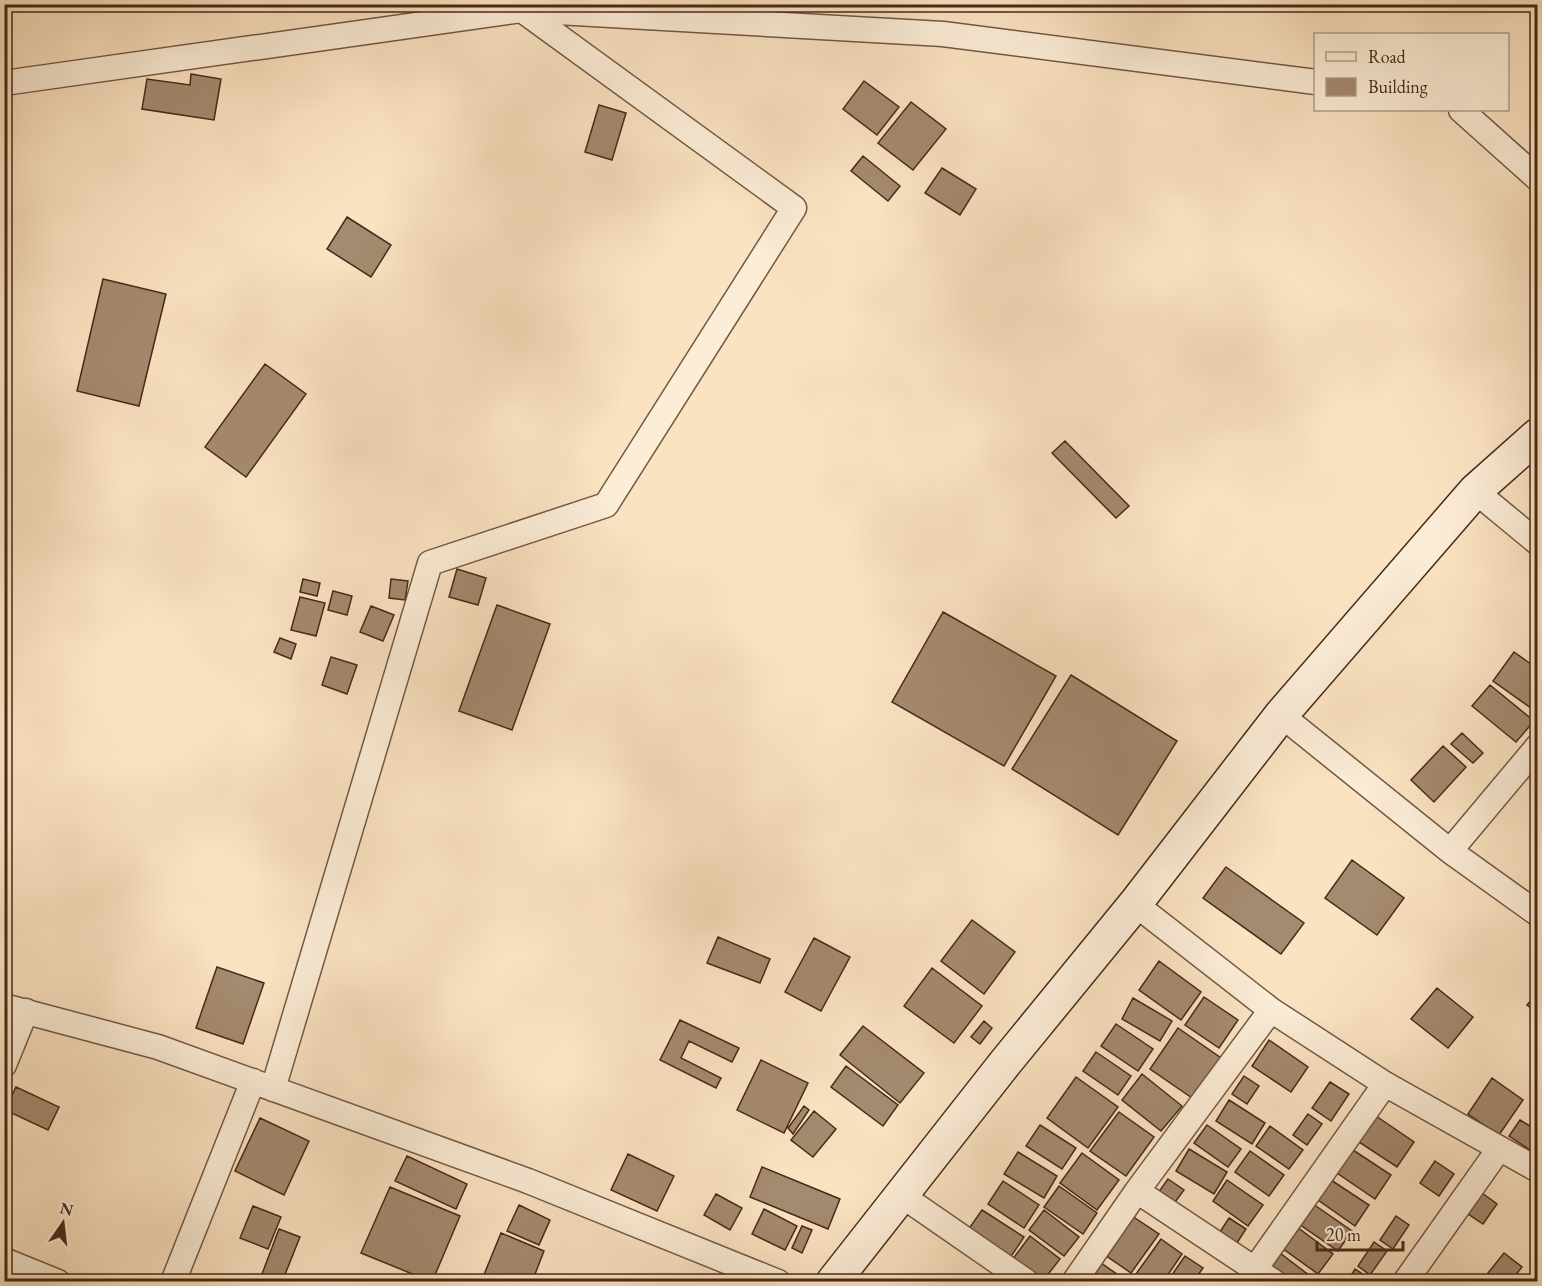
<svg xmlns="http://www.w3.org/2000/svg" width="1542" height="1286" font-family="'EB Garamond',serif">
  <rect width="100%" height="100%" fill="#fbe3c2"/>
  <filter id="stains"><feTurbulence type="fractalNoise" baseFrequency=".00333" numOctaves="4"/><feColorMatrix values="0 0 0 0 .2 0 0 0 0 .09 0 0 0 0 .02 0 0 0 .5 -.17"/></filter>
  <radialGradient id="worn" r=".72"><stop offset=".6" stop-color="#630" stop-opacity="0"/><stop offset="1" stop-color="#630" stop-opacity=".3"/></radialGradient>
  <path fill="#a48a70" stroke="#462a17" stroke-width="1.5" d="M191,74L221,79L214,120L142,109L147,79L190,85Z
    M864,81L899,107L877,135L843,109Z
    M911,102L946,129L913,170L878,143Z
    M599,105L626,113L612,160L585,152Z
    M863,156L900,186L888,201L851,171Z
    M942,168L976,189L960,215L925,193Z
    M347,217L391,245L371,277L327,249Z
    M103,279L166,294L139,406L77,391Z
    M265,364L306,394L246,477L205,447Z
    M1065,441L1129,506L1116,518L1052,453Z
    M457,569L486,578L478,605L449,597Z
    M303,579L320,583L317,596L300,592Z
    M391,579L408,581L405,600L389,598Z
    M333,591L352,596L347,615L328,610Z
    M300,597L325,603L316,636L291,630Z
    M497,605L550,624L512,730L459,711Z
    M371,606L394,615L383,641L360,632Z
    M943,612L1056,676L1004,766L892,702Z
    M280,638L296,644L291,659L274,652Z
    M1514,652L1538,669V713L1493,681Z
    M331,657L357,665L347,694L322,685Z
    M1071,675L1177,741L1118,835L1012,769Z
    M1490,685L1534,721L1516,742L1472,706Z
    M1462,733L1483,753L1473,763L1451,744Z
    M1443,746L1466,767L1434,802L1411,780Z
    M1352,860L1404,898L1377,935L1325,898Z
    M1226,867L1304,923L1281,954L1203,898Z
    M972,920L1015,952L984,994L941,961Z
    M718,937L770,959L760,983L707,963Z
    M814,938L850,957L821,1011L785,992Z
    M1159,961L1201,992L1181,1020L1139,990Z
    M217,967L264,983L243,1044L196,1028Z
    M932,968L982,1006L954,1043L904,1006Z
    M1437,988L1473,1017L1448,1048L1411,1019Z
    M1538,992V1013L1527,1005Z
    M1204,997L1238,1020L1219,1048L1185,1025Z
    M1133,998L1172,1021L1160,1041L1122,1019Z
    M680,1020L739,1048L732,1062L689,1041L681,1058L721,1078L716,1088L660,1060Z
    M984,1021L992,1028L980,1044L971,1037Z
    M1116,1024L1153,1049L1138,1071L1101,1046Z
    M863,1026L924,1073L900,1103L840,1055Z
    M1178,1028L1224,1060L1195,1100L1150,1069Z
    M1269,1040L1308,1067L1291,1092L1252,1066Z
    M1096,1052L1131,1076L1118,1095L1083,1071Z
    M761,1060L808,1083L784,1133L737,1110Z
    M846,1066L898,1105L883,1126L831,1087Z
    M1142,1074L1182,1106L1161,1131L1122,1100Z
    M1244,1076L1259,1086L1247,1104L1232,1094Z
    M1076,1077L1118,1107L1088,1148L1047,1118Z
    M1492,1078L1523,1100L1499,1135L1468,1114Z
    M1330,1082L1349,1094L1331,1121L1312,1108Z
    M16,1087L59,1107L48,1130L5,1110Z
    M1229,1100L1265,1123L1252,1144L1216,1121Z
    M804,1106L809,1110L793,1134L788,1128Z
    M814,1111L836,1129L813,1157L791,1140Z
    M1119,1112L1154,1137L1126,1176L1090,1151Z
    M1308,1114L1322,1124L1307,1145L1293,1135Z
    M1376,1116L1414,1142L1397,1167L1359,1142Z
    M260,1118L309,1141L284,1195L235,1171Z
    M1520,1120L1538,1131V1139L1530,1150L1509,1136Z
    M1040,1125L1076,1148L1062,1169L1026,1146Z
    M1207,1125L1241,1149L1228,1167L1194,1143Z
    M1270,1126L1303,1150L1289,1169L1256,1146Z
    M1189,1149L1227,1172L1214,1194L1176,1171Z
    M1353,1150L1391,1175L1375,1199L1337,1173Z
    M1250,1151L1284,1175L1269,1196L1235,1172Z
    M1018,1152L1057,1176L1044,1198L1004,1174Z
    M1082,1153L1119,1180L1097,1210L1060,1183Z
    M628,1154L674,1176L657,1211L611,1190Z
    M407,1156L467,1184L456,1209L395,1181Z
    M1435,1161L1454,1174L1439,1196L1420,1183Z
    M762,1167L840,1199L828,1229L750,1197Z
    M1168,1179L1184,1190L1170,1209L1155,1197Z
    M1227,1180L1263,1205L1248,1226L1213,1201Z
    M1331,1180L1369,1205L1355,1226L1318,1200Z
    M1003,1181L1039,1205L1024,1228L988,1204Z
    M1059,1186L1097,1213L1083,1234L1044,1207Z
    M390,1187L460,1216L432,1282L361,1253Z
    M1482,1193L1497,1204L1483,1224L1468,1214Z
    M716,1194L742,1208L730,1230L704,1215Z
    M1313,1204L1352,1231L1338,1251L1299,1224Z
    M519,1205L550,1220L539,1245L507,1231Z
    M253,1206L281,1217L268,1249L240,1238Z
    M764,1209L797,1226L785,1250L752,1234Z
    M982,1210L1024,1237L1010,1258L968,1230Z
    M1044,1210L1079,1237L1064,1256L1029,1230Z
    M1132,1216L1159,1234L1131,1273L1105,1255Z
    M1396,1216L1409,1225L1393,1249L1380,1240Z
    M1229,1218L1246,1229L1233,1249L1216,1238Z
    M802,1226L812,1230L802,1253L792,1248Z
    M1297,1227L1333,1254L1318,1274L1282,1248Z
    M279,1229L300,1237L282,1282H259Z
    M501,1233L544,1251L532,1282H481Z
    M1030,1236L1060,1259L1042,1282L1012,1260Z
    M1161,1239L1182,1254L1163,1282H1146L1136,1274Z
    M1374,1242L1387,1251L1370,1275L1358,1266Z
    M1280,1253L1314,1279L1312,1282H1280L1266,1271Z
    M1504,1253L1522,1267L1510,1282H1498L1488,1273Z
    M1185,1256L1203,1268L1193,1282H1167Z
    M1097,1260L1121,1277L1118,1282H1081Z
    M1355,1269L1367,1277L1364,1282H1347Z"/>
  <g fill="none" stroke-linecap="round" stroke-linejoin="round">
    <g stroke="#735842" stroke-width="27">
      <path id="minor" d="M522,10L943,34L1316,82
        M4,83L522,10L794,208L606,505L430,563L273,1089
        M1461,110L1538,179
        M1475,491L1538,543
        M1281,715L1450,851L1538,914
        M1450,851L1538,746
        M1135,904L1271,1010L1137,1191
        M4,1006L158,1047L528,1181L778,1282
        M1271,1010L1385,1084L1538,1170
        M4,1065L26,1011
        M901,1195L1027,1282
        M4,1260L58,1282
        M1255,1269L1385,1084
        M173,1282L253,1081
        M1074,1282L1137,1191L1274,1282
        M1405,1282L1499,1149"/>
    </g>
    <g stroke="#462a17" stroke-width="36">
      <path id="secondary" d="M833,1282L1005,1063L1135,904L1281,715L1475,491L1538,435"/>
    </g>
    <use href="#minor" stroke="#fcedd7" stroke-width="24"/>
    <use href="#secondary" stroke="#fcedd7" stroke-width="33"/>
  </g>
  <rect width="1542" height="1286" fill="none" stroke="#fbe3c2" stroke-width="24"/>
  <rect x="6" y="6" width="1530" height="1274" fill="none" stroke="#462a17" stroke-width="3"/>
  <rect x="12" y="12" width="1518" height="1262" fill="none" stroke="#462a17" stroke-width="1.5"/>
  <rect x="1314" y="33" width="195" height="78" fill="#fcedd7" stroke="#b39f8a" stroke-width="1.5"/>
  <rect x="1326" y="52" width="30" height="9" fill="#fcedd7" stroke="#b39f8a" stroke-width="1.5"/>
  <text x="1368" y="63" font-size="18" fill="#462a17">Road</text>
  <rect x="1326" y="78" width="30" height="18" fill="#a48a70" stroke="#b39f8a" stroke-width="1.5"/>
  <text x="1368" y="93" font-size="18" fill="#462a17">Building</text>
  <g transform="translate(63 1223) rotate(14)" stroke="#fcedd7" stroke-width="4.5" paint-order="stroke">
  <path d="M0-4.5L10 22L0 15L-10 22Z" fill="#462a17"/>
  <text y="-9" font-size="16" font-weight="bold" text-anchor="middle" fill="#462a17">N</text>
  </g>
  <path d="M1317 1241v9h86v-9" fill="none" stroke="#462a17" stroke-width="3"/>
  <text x="1326" y="1241" font-size="18" fill="#462a17" stroke="#fcedd7" stroke-width="4.5" paint-order="stroke">20 m</text>
  <rect width="100%" height="100%" filter="url(#stains)"/>
  <rect width="100%" height="100%" fill="url(#worn)"/>
</svg>
